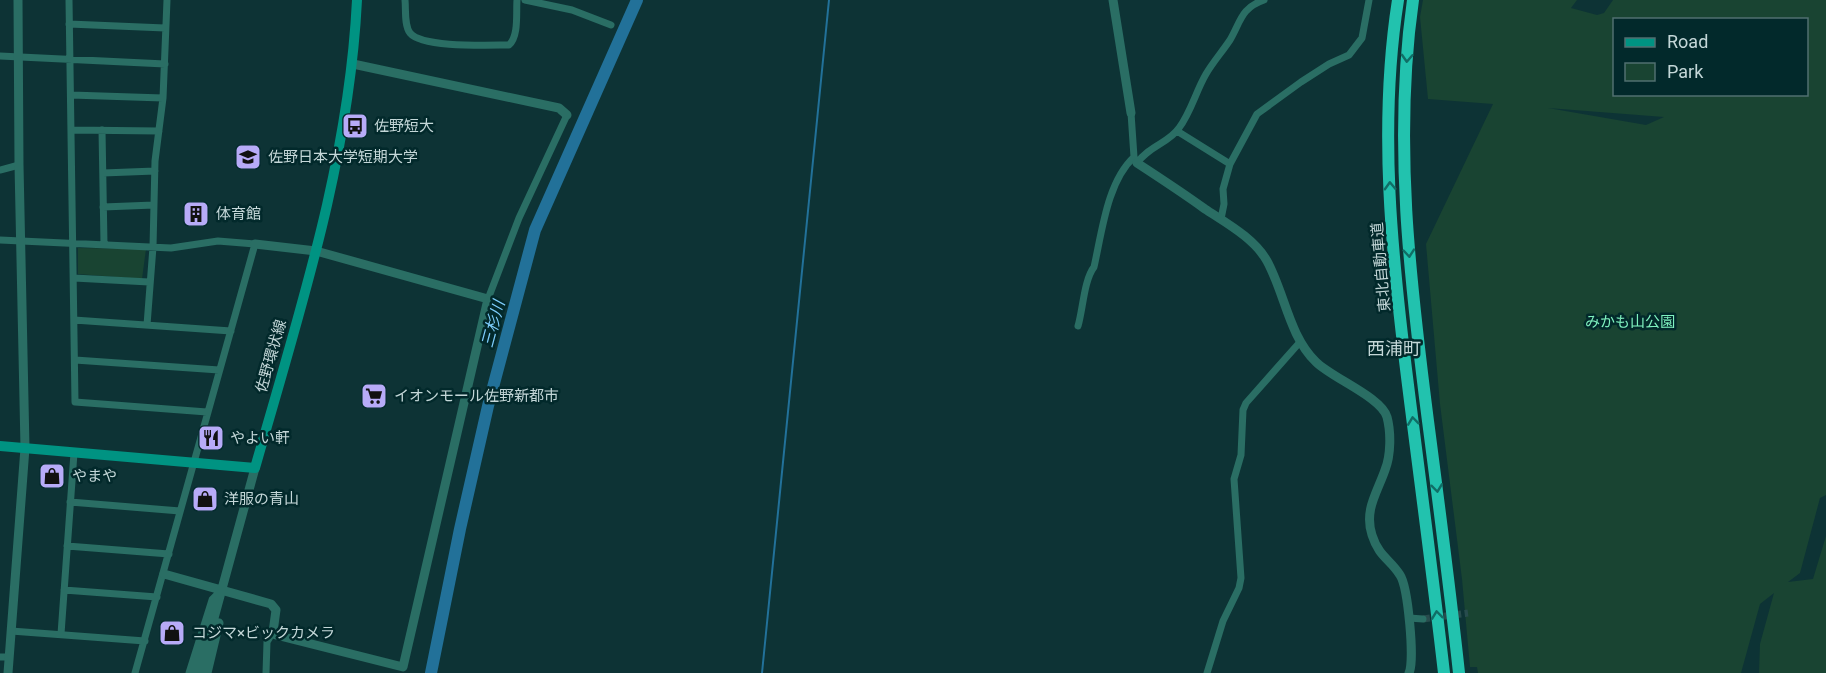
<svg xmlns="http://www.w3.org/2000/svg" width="1826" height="673" font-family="Roboto,'Noto Sans JP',sans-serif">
  <rect width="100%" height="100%" fill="#0d3335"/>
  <path fill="#194432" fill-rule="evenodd" d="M1423,0H1577L1571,8L1597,15L1604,13L1613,0H1826V495L1820,498L1800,573L1788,582L1813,579L1826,536V673H1759L1760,644L1774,593L1760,604L1741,673H1478L1477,667H1470L1462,579L1440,404L1426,244L1493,104L1428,99L1420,17ZM1614,20H1806V94H1614ZM1548,108L1664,117L1646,125Z
    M78,248L146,249L142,279L78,274Z"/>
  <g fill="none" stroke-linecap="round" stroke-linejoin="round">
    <path stroke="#227199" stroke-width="2" d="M762,673L829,0"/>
    <path stroke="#227199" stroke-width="12" d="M431,673L460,529L488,406L535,230L637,0"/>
    <path stroke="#284c4d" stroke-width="7" stroke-dasharray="7 3.5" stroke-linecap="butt" d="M1423,619L1468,613"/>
    <path stroke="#2a6e64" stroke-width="7" d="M69,0L75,402L207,412
      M405,0C406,9 404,25 410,33C422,48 489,45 509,45C519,36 516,13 517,0
      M525,0L572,10L611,25
      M69,24L165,28
      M0,56L165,64
      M71,95L163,98
      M1131,113L1134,157L1137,163C1150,145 1169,143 1179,128C1191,112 1196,91 1206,74C1213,62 1222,52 1230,40C1241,21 1241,8 1264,0
      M71,130L159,131
      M102,130L104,244
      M1177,131L1230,164
      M0,170L19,165
      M103,173L155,171
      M103,207L154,205
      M1221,219L1224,204L1223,189L1230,164L1257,114L1301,82L1329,64L1349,55L1362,38L1369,0
      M0,240L171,248L218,241L255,244L135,673
      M74,278L149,282
      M488,299L519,218L567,115
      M74,320L231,331
      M147,325L153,247L155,161L163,98L167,0
      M1078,326C1083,309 1084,280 1094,267C1102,232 1107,182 1134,157
      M75,360L219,370
      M70,502L180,511
      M67,546L169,554
      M64,590L157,597
      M1409,618L1423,619
      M11,631L145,641
      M61,634L74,453
      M0,657H9
      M266,673L267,642L273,632
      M1207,673L1223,621L1239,588L1241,578L1234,479L1241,455L1243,410L1246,403L1300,342"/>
    <path stroke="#2a6e64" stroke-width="9" d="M1113,0L1131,113
      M353,64L559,108L567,115
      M1137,163C1160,178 1183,193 1205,209C1226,223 1254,238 1267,261C1285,294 1289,336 1316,362C1332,378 1381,397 1387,417C1391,432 1391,455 1385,470C1377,493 1364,510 1372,535C1379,557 1390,559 1400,575C1408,587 1415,661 1409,673
      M164,574L271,604L276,610L273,632L276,635L403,667L488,299L316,251L255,244
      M8,673L25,448L19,165L18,0
      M190,673L213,600L219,594
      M199,673L255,468
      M207,673L219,623"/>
    <path stroke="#009382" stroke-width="10" d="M0,446L255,468C299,313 349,162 357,0"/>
    <path stroke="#22c2ae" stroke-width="12" d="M1398,0C1378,127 1392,258 1408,385C1420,481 1433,577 1444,673
      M1413,0C1393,140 1410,281 1428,421C1439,505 1450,589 1459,673"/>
  </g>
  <defs><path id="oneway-chevron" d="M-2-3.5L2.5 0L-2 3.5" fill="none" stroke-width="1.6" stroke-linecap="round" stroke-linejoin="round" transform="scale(1.5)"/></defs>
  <g stroke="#106e66">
    <use href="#oneway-chevron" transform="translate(1407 58) rotate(93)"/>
    <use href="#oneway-chevron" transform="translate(1390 186) rotate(-92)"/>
    <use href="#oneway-chevron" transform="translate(1409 253) rotate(85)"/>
    <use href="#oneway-chevron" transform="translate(1413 421) rotate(-97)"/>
    <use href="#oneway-chevron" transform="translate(1437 488) rotate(83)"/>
    <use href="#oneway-chevron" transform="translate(1437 615) rotate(-97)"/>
  </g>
  <defs>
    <g id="bus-square" transform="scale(1.35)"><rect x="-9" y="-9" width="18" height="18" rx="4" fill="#b7abf8" stroke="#02292b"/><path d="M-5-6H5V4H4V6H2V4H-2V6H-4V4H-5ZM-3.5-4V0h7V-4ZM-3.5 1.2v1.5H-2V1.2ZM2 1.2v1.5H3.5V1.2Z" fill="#111"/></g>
    <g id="university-square" transform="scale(1.35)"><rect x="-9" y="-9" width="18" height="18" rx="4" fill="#b7abf8" stroke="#02292b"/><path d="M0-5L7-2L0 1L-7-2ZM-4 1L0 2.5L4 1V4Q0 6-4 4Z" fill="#111"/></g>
    <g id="building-square" transform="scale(1.35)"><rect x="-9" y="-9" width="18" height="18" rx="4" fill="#b7abf8" stroke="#02292b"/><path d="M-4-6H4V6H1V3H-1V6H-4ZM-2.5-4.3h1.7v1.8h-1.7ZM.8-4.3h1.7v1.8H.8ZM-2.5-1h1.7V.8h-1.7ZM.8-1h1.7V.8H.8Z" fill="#111"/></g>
    <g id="supermarket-square" transform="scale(1.35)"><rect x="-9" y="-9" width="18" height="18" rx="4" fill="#b7abf8" stroke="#02292b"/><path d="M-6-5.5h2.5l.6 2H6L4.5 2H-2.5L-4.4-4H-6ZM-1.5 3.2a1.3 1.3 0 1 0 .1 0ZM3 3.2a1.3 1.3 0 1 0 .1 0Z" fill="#111"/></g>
    <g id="restaurant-square" transform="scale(1.35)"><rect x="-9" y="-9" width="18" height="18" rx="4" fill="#b7abf8" stroke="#02292b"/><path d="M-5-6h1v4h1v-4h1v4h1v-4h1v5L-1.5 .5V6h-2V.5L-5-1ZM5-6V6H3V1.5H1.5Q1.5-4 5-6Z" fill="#111"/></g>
    <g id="shop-square" transform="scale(1.35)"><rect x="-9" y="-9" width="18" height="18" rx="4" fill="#b7abf8" stroke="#02292b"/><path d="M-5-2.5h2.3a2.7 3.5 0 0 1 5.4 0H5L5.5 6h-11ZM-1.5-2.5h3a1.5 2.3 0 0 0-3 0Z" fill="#111"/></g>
  </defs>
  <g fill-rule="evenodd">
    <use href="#bus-square" x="355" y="126"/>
    <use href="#university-square" x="248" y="157"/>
    <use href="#building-square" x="196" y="214"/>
    <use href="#supermarket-square" x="374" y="396"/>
    <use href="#restaurant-square" x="211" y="438"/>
    <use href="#shop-square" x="52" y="476"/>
    <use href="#shop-square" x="205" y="499"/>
    <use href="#shop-square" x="172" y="633"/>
  </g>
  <g text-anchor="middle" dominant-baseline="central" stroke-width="5" stroke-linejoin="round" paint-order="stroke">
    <g font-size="15" fill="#c4d7d8" stroke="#02292b" text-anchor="start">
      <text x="374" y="126">佐野短大</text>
      <text x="268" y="157">佐野日本大学短期大学</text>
      <text x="216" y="214">体育館</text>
      <text x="394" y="396">イオンモール佐野新都市</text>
      <text x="230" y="438">やよい軒</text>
      <text x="72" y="476">やまや</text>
      <text x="224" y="499">洋服の青山</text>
      <text x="192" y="633">コジマ×ビックカメラ</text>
    </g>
    <g font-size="15" fill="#c4d7d8" stroke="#02292b">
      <text transform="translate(1381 267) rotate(-95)">東北自動車道</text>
      <text transform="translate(271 356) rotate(-74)">佐野環状線</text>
    </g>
    <g font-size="15" fill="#7ff1bf" stroke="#02292b">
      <text x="1630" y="322">みかも山公園</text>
    </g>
    <g font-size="16" font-style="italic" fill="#7ecdfc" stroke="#02292b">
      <text transform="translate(493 324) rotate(-75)">三杉川</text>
    </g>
    <g font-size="18" fill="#c4d7d8" stroke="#02292b">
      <text x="1394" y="348">西浦町</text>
    </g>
  </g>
  <rect x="1613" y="18" width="195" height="78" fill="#02292b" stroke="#506f70" stroke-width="1.5"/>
  <rect x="1625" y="38" width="30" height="9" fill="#009382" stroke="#506f70" stroke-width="1.5"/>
  <text x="1667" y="48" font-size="18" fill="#c4d7d8">Road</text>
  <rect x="1625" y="63" width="30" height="18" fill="#194432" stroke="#506f70" stroke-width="1.5"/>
  <text x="1667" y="78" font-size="18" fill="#c4d7d8">Park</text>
</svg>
